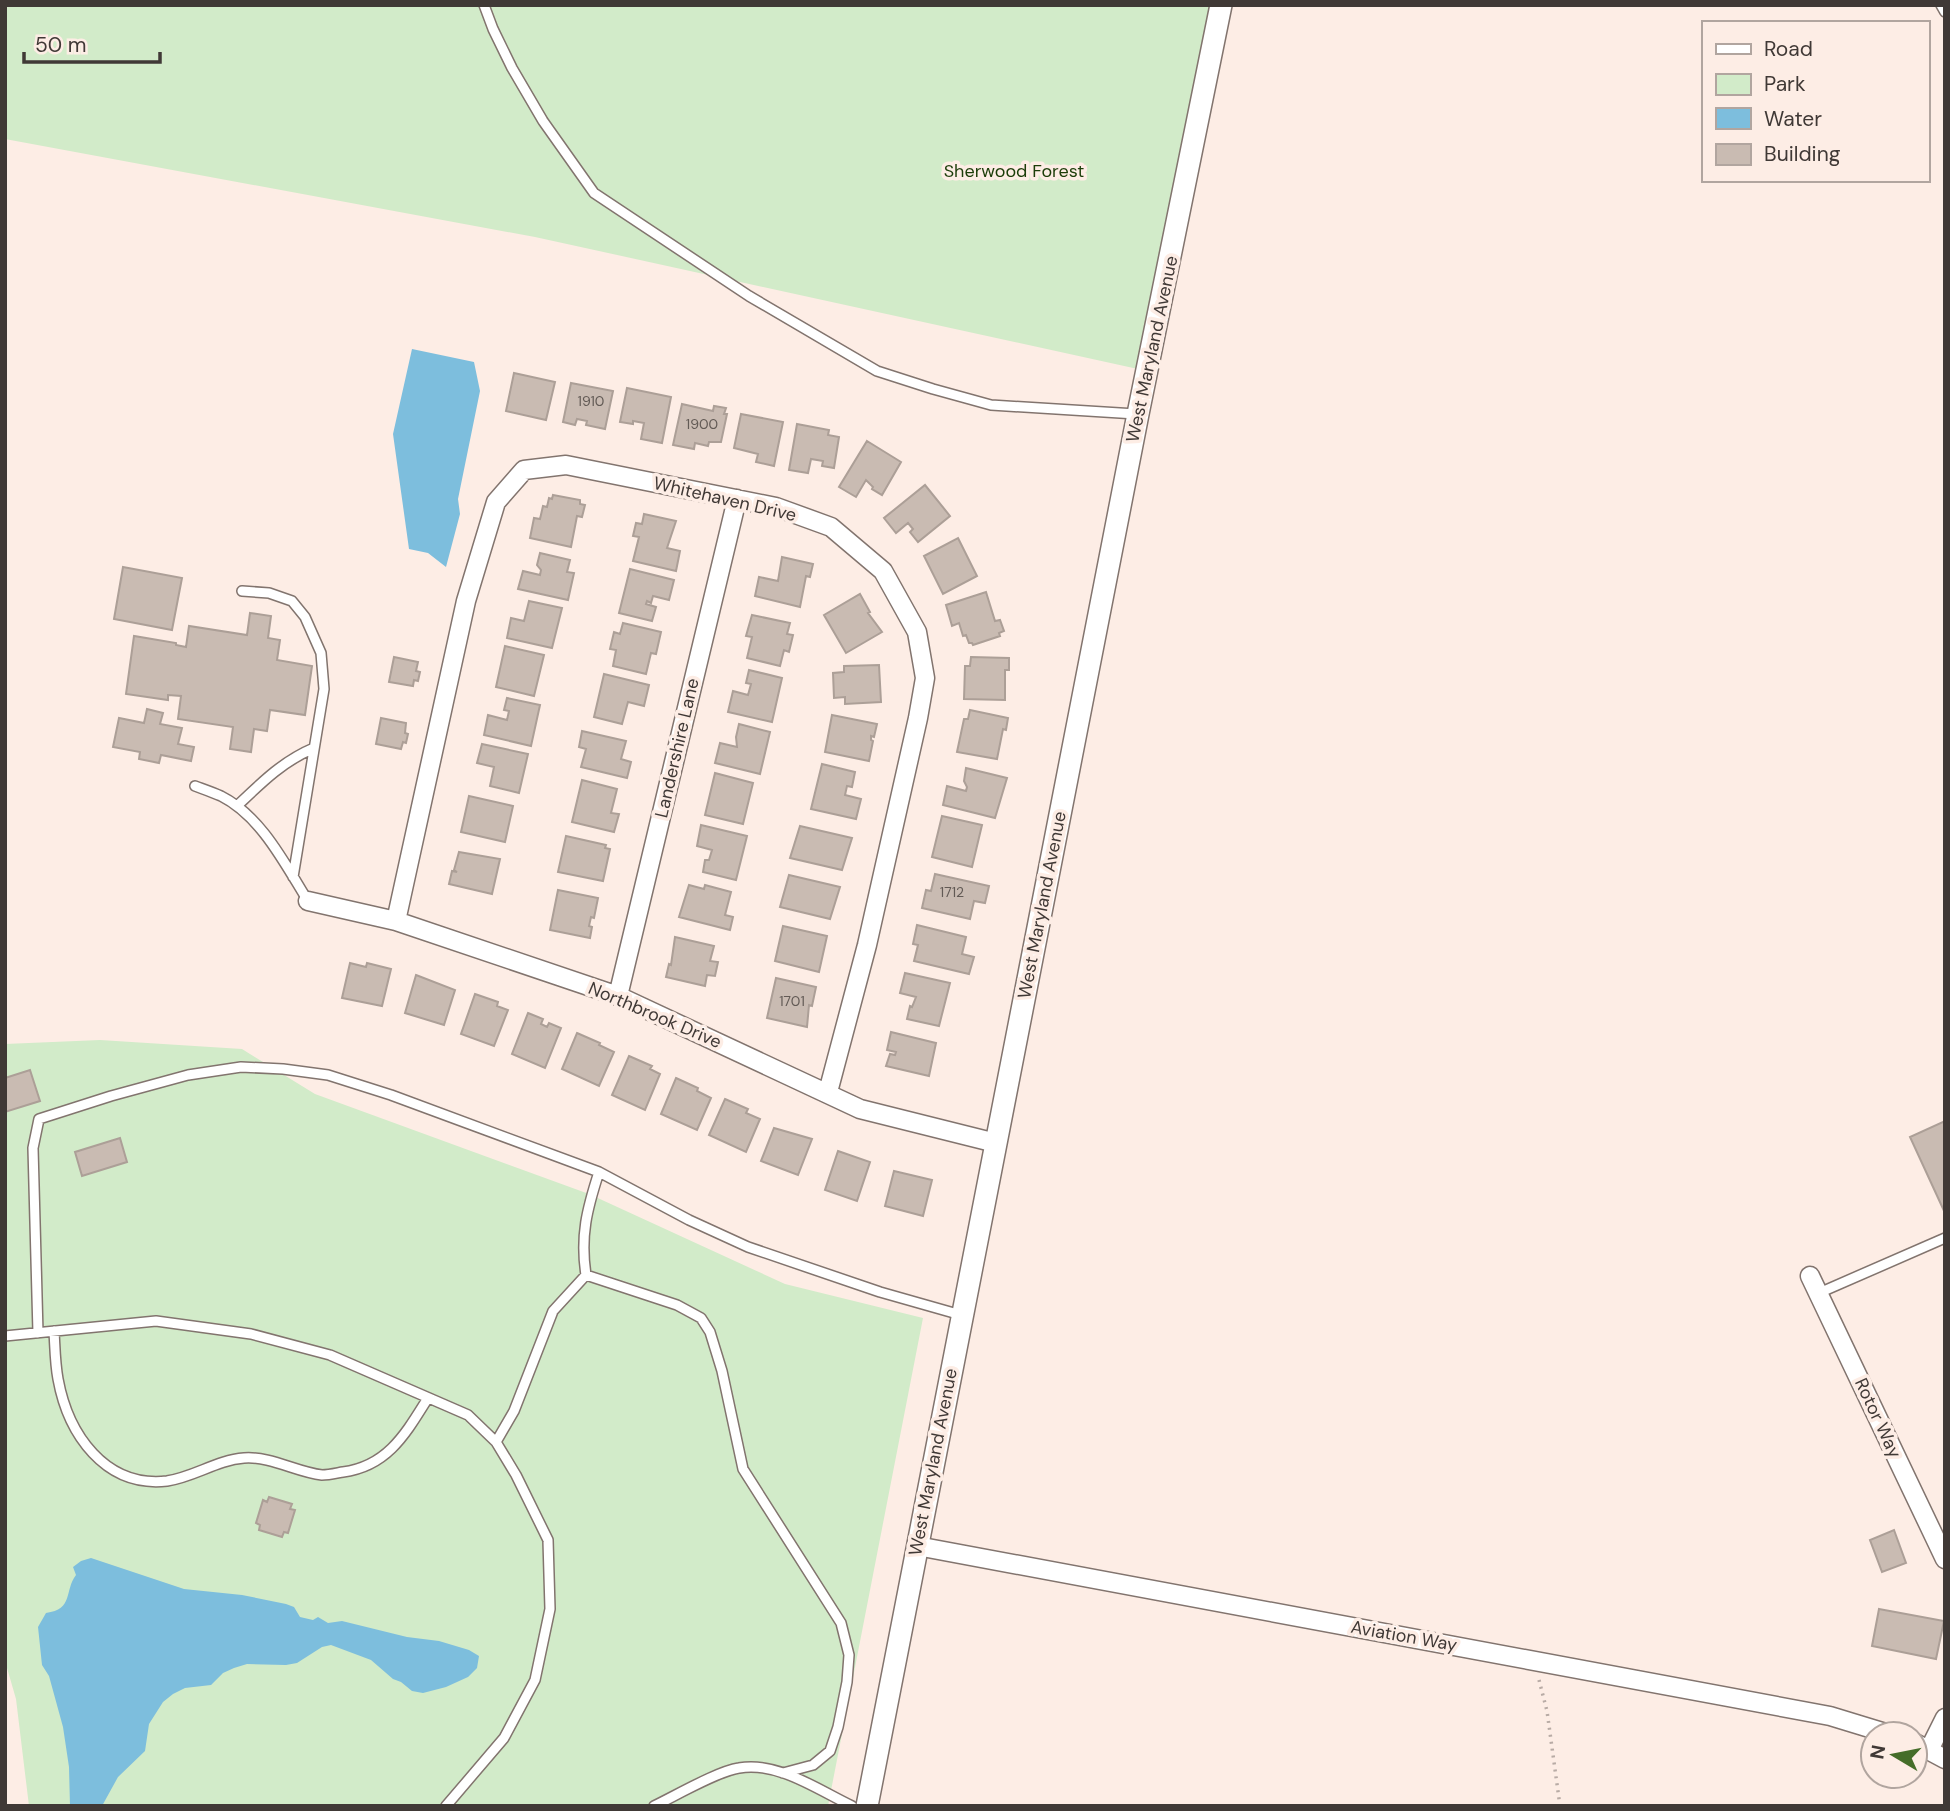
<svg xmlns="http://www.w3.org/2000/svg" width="1950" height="1811" font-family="'DM Sans',sans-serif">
  <rect width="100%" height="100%" fill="#fdede5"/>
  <path fill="#d2ebc9" d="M5,5H1221L1147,371L535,237L5,139Z
    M100,1040L242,1049L315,1094L589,1194L785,1284L923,1318L828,1806H29L16,1699L5,1661V1044Z"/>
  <path fill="#7dbedd" d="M412,349L474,362L480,391L458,499L460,514L446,567L428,553L409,549L393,434Z
    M91,1558L184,1589L242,1595L286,1604L294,1607L300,1617L313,1620L318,1617L328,1623L342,1621L407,1637L439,1641L469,1650L479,1656L477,1668L468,1677L446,1687L423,1693L412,1691L401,1682L393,1679L371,1660L331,1645L322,1647L297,1663L286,1665L247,1664L234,1668L223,1673L211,1685L185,1688L173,1694L163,1702L149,1724L145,1751L118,1777L102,1806H70L69,1767L63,1727L49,1676L42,1665L38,1627L46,1613C74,1609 64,1591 76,1575L73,1567L81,1561Z"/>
  <path fill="#c9bbb2" stroke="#ac9f97" stroke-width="2" d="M514,373L555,382L546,420L506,411Z
    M571,383L613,391L605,429L586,425L587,421L577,419L575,425L563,422Z
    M627,388L671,397L662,443L641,439L644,423L633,421V424L620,422Z
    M682,404L713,411L714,406L726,408L724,414H727L721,442H709L708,446L695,443L694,449L673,445Z
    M741,414L783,422L774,466L756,462L758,454L734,448Z
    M797,424L829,430L828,435L839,437L834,468L822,466L823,461L811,459L808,473L789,470Z
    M867,441L901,462L882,495L872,489L873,487L866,480L856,497L839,487Z
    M925,485L950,516L918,542L910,532L913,529L908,523L896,533L884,518Z
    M553,495L580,500V504L585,505L582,517L577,516L571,547L530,538L534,518L540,519L543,506L547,507L549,498L552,499Z
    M644,514L676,521L667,548L680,551L676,571L633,561L639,537L633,536L636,523L642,524Z
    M958,538L977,576L943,594L924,556Z
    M540,553L570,560L567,572L574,573L568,600L518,589L523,571L540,575L541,570L537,565Z
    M782,557L813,564L810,577L806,576L800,607L755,596L759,577L778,581Z
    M123,567L182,578L172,630L114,619Z
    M630,569L674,580L669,600L653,596L651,603L647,601L646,604L656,607L652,621L619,613Z
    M986,592L995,621L1000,620L1004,631L999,633L1000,636L973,645L972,643H969L966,635L963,636L959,623L952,626L946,605Z
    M860,594L870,612L868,613L882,632L846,653L824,615Z
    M529,601L562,608L552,648L507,638L511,618L524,621Z
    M250,613L271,616L268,638L280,640L277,660L312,666L305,715L270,710L267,731L254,729L251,752L230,749L233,727L178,719L181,696L168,695V700L126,694L134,636L176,643V645L186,647L189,626L247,635Z
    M752,615L790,623L787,634L793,635L789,652L784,650L780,666L747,658L752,637L746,636Z
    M623,623L661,632L656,654L651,653L646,674L613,666L616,650L610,649L614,632L620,634Z
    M505,646L544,655L534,696L496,687Z
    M394,657L418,662L416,671L420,672L418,681L414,680L413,686L389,682Z
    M971,657L1009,658V670H1005V700L964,699L965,666H970Z
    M879,665L881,702L845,704V697L834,698L833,673L844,672V666Z
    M749,670L782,678L772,722L728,712L733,691L748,695L751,684L746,683Z
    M604,674L649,685L644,706L628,702L622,724L594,717Z
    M507,698L540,705L531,746L484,735L488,715L507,720L509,711L504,710Z
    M147,709L163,713L160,724L182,728L178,744L194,747L191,761L161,755L159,763L139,759L140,752L113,747L119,718L144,723Z
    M970,710L1008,718L1006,730L1003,729L997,759L957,752L964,719H968Z
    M832,715L877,724L874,737L871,736V740L873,741L869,761L825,752Z
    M381,718L406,723L405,733L408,734L406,743L403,742L401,749L376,744Z
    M739,724L770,732L760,774L715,763L720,743L737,747L736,737Z
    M582,731L626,741L621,759L631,762L627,778L581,767L586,749L579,747Z
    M482,744L528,754L519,793L490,786L494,767L477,763Z
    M822,764L855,772L852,787L847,786L845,795L861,799L856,819L811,809Z
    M966,768L1007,778L995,818L943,805L947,786L966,791L967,787L964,781Z
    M715,773L753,783L743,824L705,815Z
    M582,780L617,789L611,813L619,814L614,832L572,822Z
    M469,796L513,806L505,842L461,832Z
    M942,816L982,825L972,867L932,857Z
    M701,825L747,836L736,880L703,872L705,860H709L712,850L697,846Z
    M800,826L852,838L842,870L790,858Z
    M566,836L606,845L605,848L610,849L603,881L558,872Z
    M459,852L500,859L492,894L449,884L452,871L457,872L454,870Z
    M935,874L989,886L985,903L974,901L970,919L922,908L926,890L931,891Z
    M789,875L840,887L830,919L780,907Z
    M689,885L704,889L705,885L731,892L725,915L733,917L730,930L679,917Z
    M558,890L598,898L594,918L591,917L589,926L592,927L590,938L550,930Z
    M917,925L966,937L962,954L974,957L969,974L914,961L918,945L913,944Z
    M783,926L827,936L819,972L775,961Z
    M675,937L714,946L710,961L718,962L715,976L707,975L705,986L666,977L669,964L671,965Z
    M350,963L366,967L367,963L391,969L382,1006L342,998Z
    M905,973L950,983L939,1026L907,1019L910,1006L912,1007L916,997L900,993Z
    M416,975L455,990L444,1025L405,1013Z
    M776,978L816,987L812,1006L809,1005L807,1027L767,1018Z
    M475,994L498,1002L497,1006L508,1010L494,1046L461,1034Z
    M528,1013L543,1019L541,1024L547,1027L549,1023L561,1028L545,1068L512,1054Z
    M891,1032L936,1043L929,1076L886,1066L890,1054L895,1055L896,1052L887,1050Z
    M577,1033L600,1043L599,1045L614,1052L599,1086L562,1069Z
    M629,1056L652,1066L650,1069L660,1074L645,1110L612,1095Z
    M30,1070L40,1101L5,1112V1078Z
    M676,1078L698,1088L697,1091L711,1098L697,1130L661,1114Z
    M725,1099L748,1109L746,1113L760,1119L746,1152L709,1135Z
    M1945,1121V1213L1910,1137Z
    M774,1128L812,1139L798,1175L761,1161Z
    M120,1138L127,1162L82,1176L75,1152Z
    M838,1151L870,1162L857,1201L825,1190Z
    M894,1171L932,1180L923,1216L885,1206Z
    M269,1497L292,1504L290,1509L295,1510L288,1533L284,1532L282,1537L259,1530L260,1525L256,1523L263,1500L267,1502Z
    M1894,1530L1906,1563L1882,1572L1870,1540Z
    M1879,1609L1944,1621L1936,1659L1872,1646Z"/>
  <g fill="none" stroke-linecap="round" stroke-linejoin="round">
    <g stroke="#82746e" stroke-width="12">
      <path id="service" d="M484,5L493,29L512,68L543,121L594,193L749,296L877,371L933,389L991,405L1136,414
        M1941,5L1945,12
        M242,591L269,593L292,601L305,617L321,653L324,689L293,877
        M195,786C203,789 212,792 221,796C261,816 285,864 308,901
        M237,806C261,783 283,761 314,748
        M586,1275L677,1305L701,1318L710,1332L722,1371L743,1469L841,1623L849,1655L847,1682L838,1727L830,1751L813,1765L783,1773
        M1819,1293L1945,1238
        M54,1331C55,1347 55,1363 58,1379C68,1434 105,1488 167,1481C194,1477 217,1460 244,1458C271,1456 296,1472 322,1475C329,1475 337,1473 343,1472C388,1466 406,1433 428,1398
        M38,1333L33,1148L39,1119L111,1096L188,1075L241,1067L283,1069L328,1075L391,1095L599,1172L689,1220L748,1247L880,1292L961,1315
        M5,1336L156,1321L251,1334L330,1355L468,1415L496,1442L516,1475L548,1540L550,1609L535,1680L504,1738L446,1806
        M496,1442L514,1411L553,1311L586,1275C580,1236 587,1209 599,1172
        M654,1806C675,1796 718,1771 739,1768C778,1761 818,1790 852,1806"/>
    </g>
    <g stroke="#82746e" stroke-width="21">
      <path id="minor" d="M308,901L396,921L618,996L860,1109L996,1143
        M396,921L466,601L496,502L524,470L566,465L776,507L831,527L883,571L917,632L925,678L918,718L867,945L828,1092
        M618,996L737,499
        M1810,1276L1945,1559
        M917,1546L1830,1716L1889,1734
        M1915,1743L1945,1759
        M1929,1750L1945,1718"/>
    </g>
    <g stroke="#82746e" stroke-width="24">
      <path id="tertiary" d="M867,1806L1138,414L1221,5"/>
    </g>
    <path stroke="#b8aba5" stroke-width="3.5" stroke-dasharray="2 5" stroke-linecap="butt" d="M1539,1680L1547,1711L1560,1806"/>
    <use href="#service" stroke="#fff" stroke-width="9"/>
    <use href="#minor" stroke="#fff" stroke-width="18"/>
    <use href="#tertiary" stroke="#fff" stroke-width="21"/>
  </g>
  <g text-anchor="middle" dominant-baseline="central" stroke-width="7" stroke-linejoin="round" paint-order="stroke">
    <g font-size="14" fill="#625a55">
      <text x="591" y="401">1910</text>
      <text x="702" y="424">1900</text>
      <text x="952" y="892">1712</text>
      <text x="792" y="1001">1701</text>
    </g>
    <g font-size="18" fill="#1c3d09" stroke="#fdede5">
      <text x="1014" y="171">Sherwood Forest</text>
    </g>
    <g font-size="18" fill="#403936" stroke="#fdede5">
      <text transform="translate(1152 349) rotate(-78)">West Maryland Avenue</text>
      <text transform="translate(725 499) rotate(13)">Whitehaven Drive</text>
      <text transform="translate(677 748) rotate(-77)">Landershire Lane</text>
      <text transform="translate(1042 905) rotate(-79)">West Maryland Avenue</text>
      <text transform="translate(655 1015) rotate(23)">Northbrook Drive</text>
      <text transform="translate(1878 1418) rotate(65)">Rotor Way</text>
      <text transform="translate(933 1462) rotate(-79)">West Maryland Avenue</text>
      <text transform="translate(1404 1636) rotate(10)">Aviation Way</text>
    </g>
  </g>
  <rect width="1950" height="1811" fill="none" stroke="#403936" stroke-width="14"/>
  <rect x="1702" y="21" width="228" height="161" fill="#fdede5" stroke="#b1a59f" stroke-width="2"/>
  <rect x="1716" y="44" width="35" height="10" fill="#ffffff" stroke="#b1a59f" stroke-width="2"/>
  <text x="1764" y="56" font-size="21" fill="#403936">Road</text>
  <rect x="1716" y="74" width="35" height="21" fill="#d2ebc9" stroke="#b1a59f" stroke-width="2"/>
  <text x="1764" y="91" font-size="21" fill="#403936">Park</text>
  <rect x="1716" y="108" width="35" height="21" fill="#7dbedd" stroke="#b1a59f" stroke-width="2"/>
  <text x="1764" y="126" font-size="21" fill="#403936">Water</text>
  <rect x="1716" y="144" width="35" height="21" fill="#c9bbb2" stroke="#b1a59f" stroke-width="2"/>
  <text x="1764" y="161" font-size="21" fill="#403936">Building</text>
  <g transform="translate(1894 1755) rotate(280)"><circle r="33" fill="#fdede5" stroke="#b1a59f" stroke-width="2"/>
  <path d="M0-5L12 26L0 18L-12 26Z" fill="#456d29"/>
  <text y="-10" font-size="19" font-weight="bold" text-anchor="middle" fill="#403936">N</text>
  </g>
  <path d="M24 52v10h136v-10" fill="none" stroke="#403936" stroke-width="3.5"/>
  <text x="35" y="52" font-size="21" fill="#403936" stroke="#fdede5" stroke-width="5" paint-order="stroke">50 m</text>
</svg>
